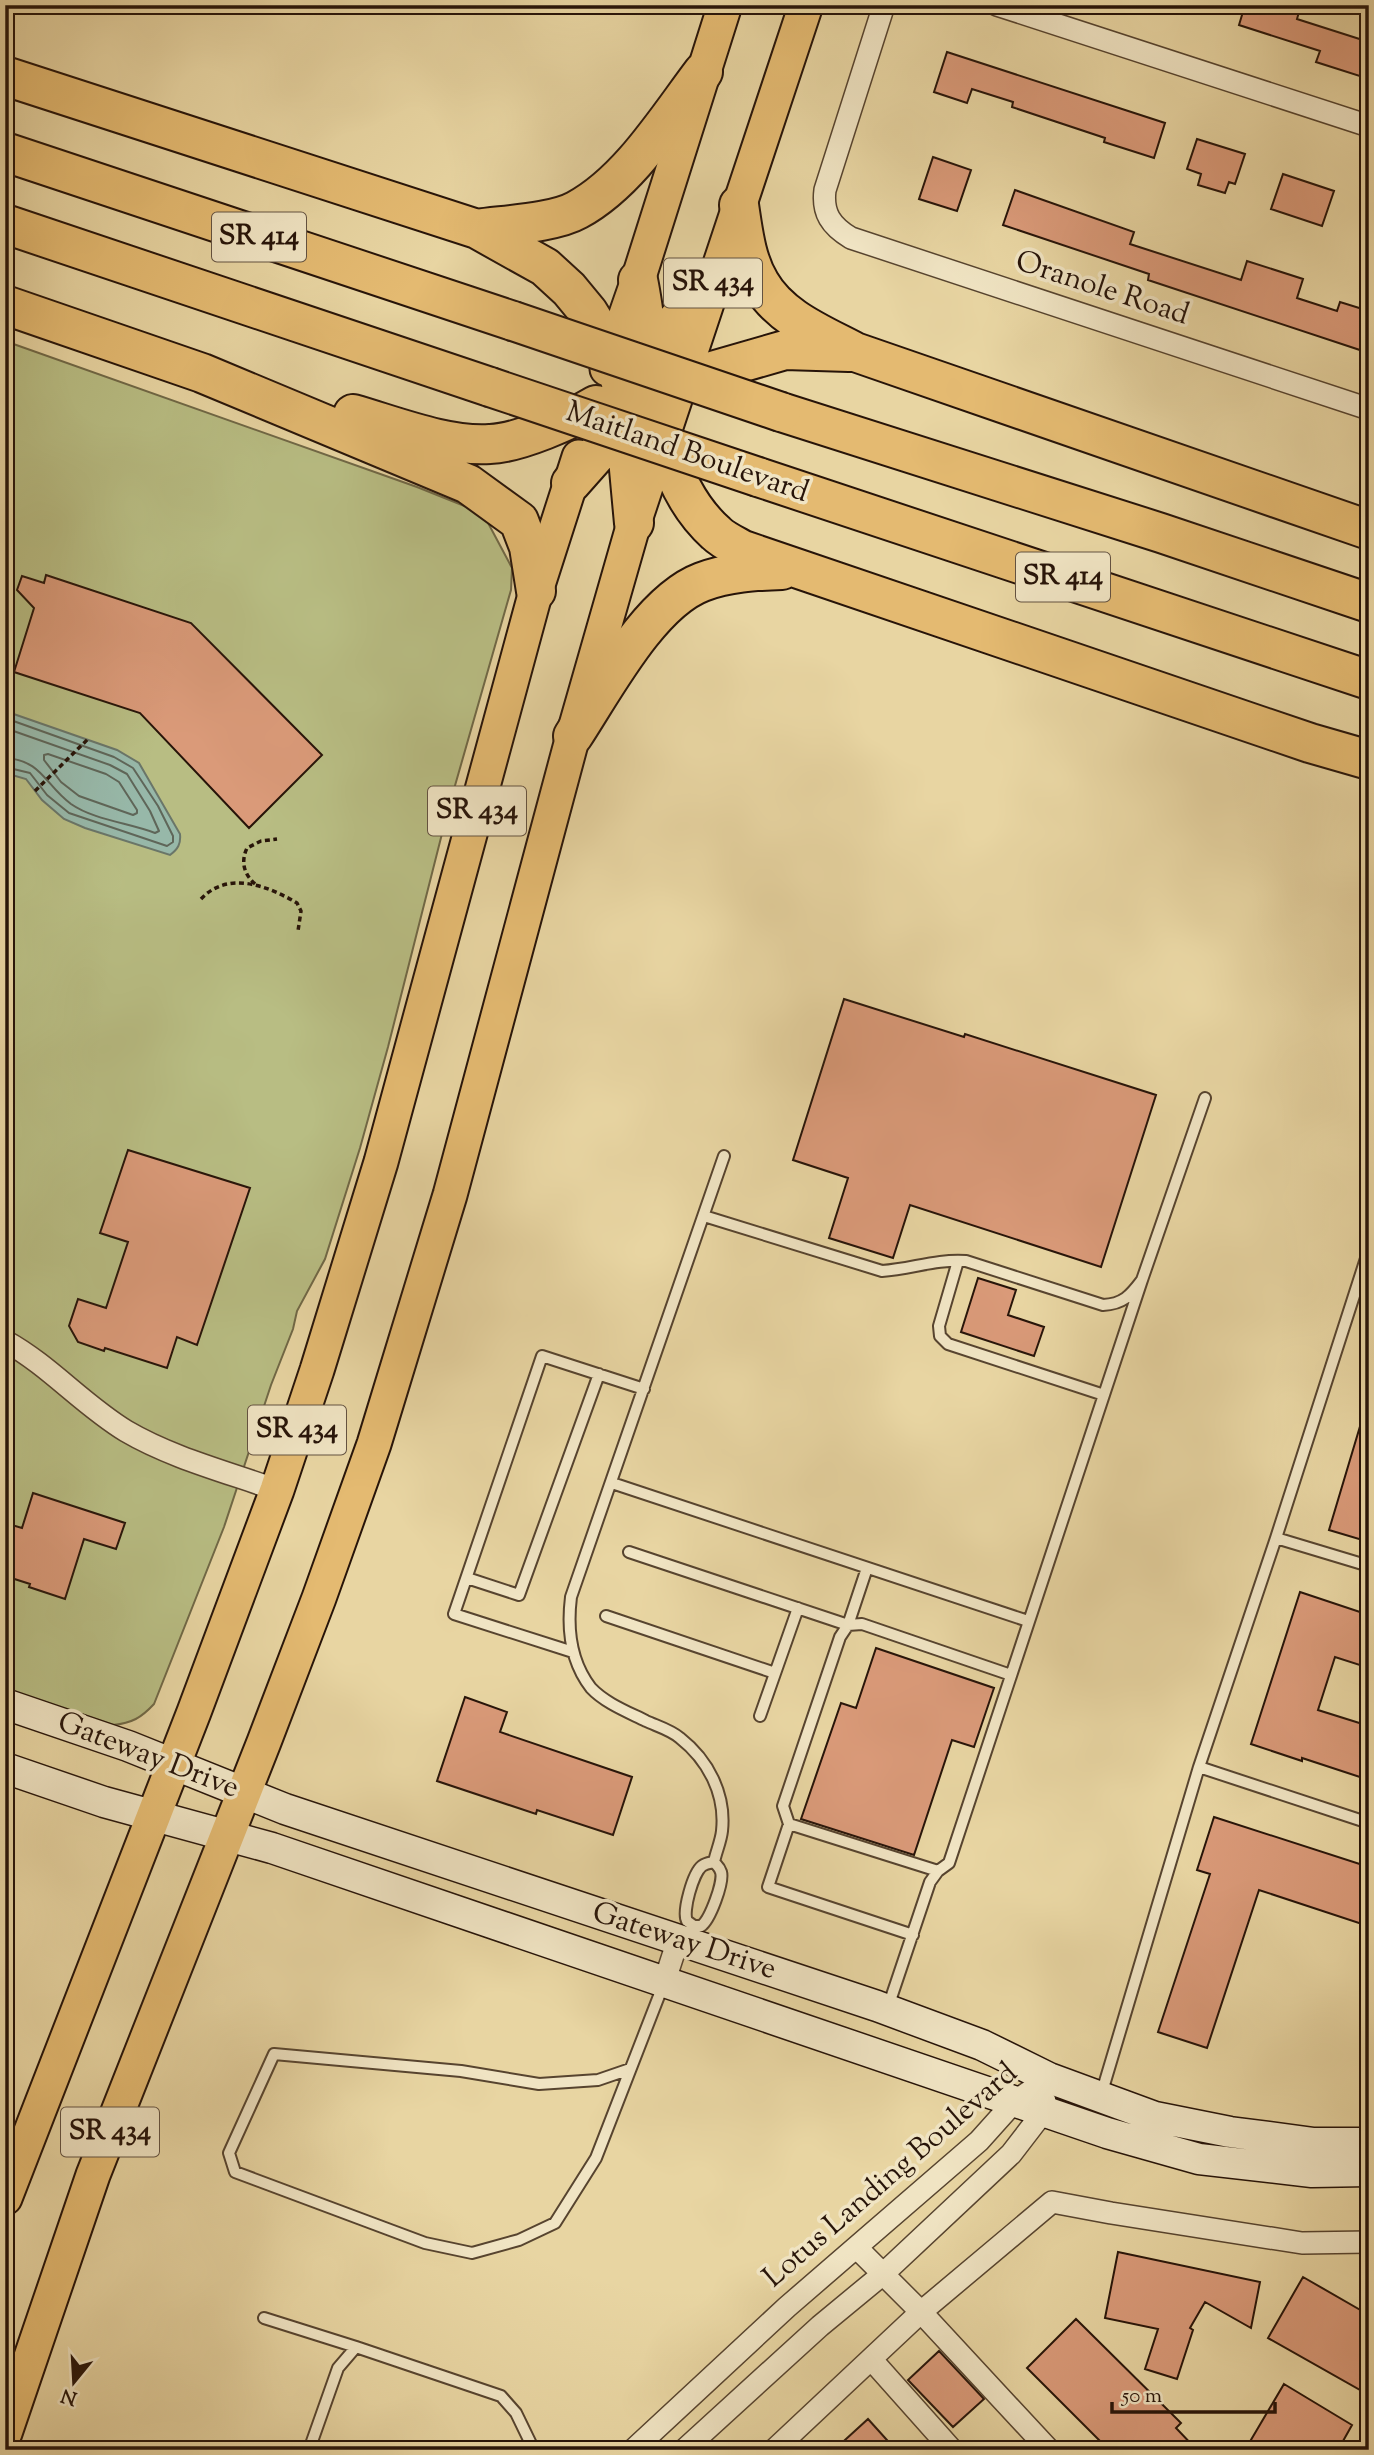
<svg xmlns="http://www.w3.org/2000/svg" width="1374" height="2455" font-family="'Sorts Mill Goudy',serif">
  <rect width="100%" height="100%" fill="#e8d5a2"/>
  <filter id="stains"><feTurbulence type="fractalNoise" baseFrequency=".00286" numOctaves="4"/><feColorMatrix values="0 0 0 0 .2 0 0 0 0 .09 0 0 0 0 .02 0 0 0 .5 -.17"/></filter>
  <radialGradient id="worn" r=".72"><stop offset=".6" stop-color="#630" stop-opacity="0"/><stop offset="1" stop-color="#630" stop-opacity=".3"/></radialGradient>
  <path fill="#b8bd83" stroke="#706846" stroke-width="2" d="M5,341L417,487L467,507L487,521L512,568L511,590L448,810L388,1047L360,1148L325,1259L297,1311L293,1329L271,1385L224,1527L154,1704C141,1718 132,1723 113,1725L5,1689Z"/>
  <path fill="#97b8a9" stroke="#6a7669" stroke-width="2" d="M5,711L117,750L139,763L180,834C181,844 178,849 170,855L85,828L64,819L42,800L26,779L5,773Z"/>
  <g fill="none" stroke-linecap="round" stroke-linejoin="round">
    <path stroke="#5f6659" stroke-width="2" d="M5,718L114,757L133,768L158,806L173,836V842L167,846L69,813L47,795L30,773L5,767
      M5,728L110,765L127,774L150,811L159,831L155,833C129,823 94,820 71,804C45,785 42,760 5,758
      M48,754L106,774L119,782L137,810V813L133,815L79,796L61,782L44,760V755Z"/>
  </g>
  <path fill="#da9a79" stroke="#271409" stroke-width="2" d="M1245,5H1301L1297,19L1369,42V79L1316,62L1320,51L1239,25Z
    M947,52L1165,123L1154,158L1104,142L1105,138L1012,107L1013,102L972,89L967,103L934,92Z
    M1197,139L1245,154L1235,184L1229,182L1225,193L1198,185L1201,174L1187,169Z
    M933,157L971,170L957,211L919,199Z
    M1283,174L1334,191L1322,226L1271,209Z
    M1015,190L1134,232L1130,244L1241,280L1247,261L1303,279L1297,298L1337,311L1340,302L1369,311V353L1148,280L1149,274L1003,225Z
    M46,575L191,623L322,755L249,828L140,713L14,672L34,608L17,590L22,576L44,583Z
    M844,999L964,1037L965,1034L1156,1095L1101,1267L910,1205L893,1258L829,1238L848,1178L793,1160Z
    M128,1150L250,1188L197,1345L177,1337L167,1368L105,1348L104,1351L78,1342L69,1326L78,1299L106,1308L128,1242L100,1233Z
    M978,1278L1016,1290L1008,1315L1044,1327L1034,1356L961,1332Z
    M1364,1413H1369V1542L1329,1530Z
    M33,1493L125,1523L116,1549L84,1539L65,1599L29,1587L30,1584L5,1576V1523L22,1528Z
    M1300,1592L1369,1615V1668L1335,1657L1318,1710L1369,1726V1780L1302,1758V1761L1251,1744Z
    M876,1648L994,1688L974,1747L952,1740L914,1855L801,1819L841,1703L856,1708Z
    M465,1697L507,1712L500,1732L632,1777L613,1835L537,1810L536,1814L437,1781Z
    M1214,1817L1369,1867V1912L1365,1925L1259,1890L1207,2048L1158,2032L1210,1874L1197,1870Z
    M1118,2252L1260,2282L1251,2328L1205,2302L1190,2328L1193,2330L1177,2379L1145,2369L1158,2329L1105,2318Z
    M1303,2277L1369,2315V2395L1268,2338Z
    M1076,2319L1181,2423L1176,2428L1197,2450H1109L1027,2368Z
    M939,2351L984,2399L953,2427L908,2380Z
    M1284,2384L1352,2425L1338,2450H1245Z
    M868,2419L896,2450H834Z"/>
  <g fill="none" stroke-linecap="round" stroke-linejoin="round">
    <g stroke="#57442f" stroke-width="14">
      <path id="lane" d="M704,1216L882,1271C912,1269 935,1259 966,1261L1103,1305C1123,1304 1130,1296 1142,1280L1205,1098
        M958,1261L939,1326L940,1336L948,1344L1104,1395
        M612,1483L1028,1621
        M1276,1538L1369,1566
        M629,1552L848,1625L867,1568
        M467,1578L519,1595L599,1374
        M606,1616L775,1673
        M573,1652L454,1614L542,1356L644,1389
        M760,1716L798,1608
        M1199,1767L1369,1823
        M789,1824L783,1806L840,1637L848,1625L862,1624L1011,1675
        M714,1862C716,1852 721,1841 722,1831C726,1794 708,1760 680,1738C671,1730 657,1726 646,1721C628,1712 605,1703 591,1688C570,1661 567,1629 571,1597L724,1156
        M694,1926L687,1921C682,1912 693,1873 702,1866C706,1863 709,1863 714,1862
        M913,1935L768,1887L789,1824L938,1871
        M682,1936L694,1926H701C710,1920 724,1882 721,1872C719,1866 717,1866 714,1862
        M888,2007L930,1882L938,1871L949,1863L1142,1280
        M630,2069L598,2080L539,2084L461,2071L274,2054L229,2153L235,2172L425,2243L472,2253L519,2240L555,2223L596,2158L664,1983
        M1101,2095L1199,1767L1276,1538L1369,1249
        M264,2318L356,2347
        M309,2450L338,2368L356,2347L501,2396L516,2413L533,2448"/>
    </g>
    <g stroke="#57442f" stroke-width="24">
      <path id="street" d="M884,5L825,190C822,213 831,226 851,238L1369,409
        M997,5L1369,126
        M5,1341C49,1365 83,1405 126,1431C172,1458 227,1472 277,1490
        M665,1980L678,1940
        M857,2248L921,2312L1049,2450
        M871,2359L952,2450
        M633,2450L787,2307L979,2141L1014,2102L1049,2078
        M684,2450L820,2326L883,2274L1011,2154L1044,2111L1045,2101
        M774,2450L921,2312L1052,2202L1111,2213L1302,2243L1369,2242"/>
    </g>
    <g stroke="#271409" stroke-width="33">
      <path id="secondary" d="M5,1704L128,1746L285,1809L877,2006L982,2045L1049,2078L1155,2117L1230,2132L1314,2143H1369
        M5,1768L104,1802L272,1848L1107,2133L1199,2159L1312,2172L1369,2171"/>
    </g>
    <g stroke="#271409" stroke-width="37">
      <path id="primary" d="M607,369L638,280L725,5
        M5,2198L194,1712L277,1490L317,1370L381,1162L536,591L579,457
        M5,2433L93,2175L264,1742L319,1598L374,1444L450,1195L573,736L634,523L806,5"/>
    </g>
    <g stroke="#271409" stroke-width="42">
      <path id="highway" d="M5,76L477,229L545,267L569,289L588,312L612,351L621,383L634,523
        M5,152L513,321
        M739,205C743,231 746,260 760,283C780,318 821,334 855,352L1369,530
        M5,224L490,387
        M477,229C504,225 554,223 577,210C629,182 668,118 703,72
        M638,280C655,361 648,472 716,533C723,540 734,545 743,550L1310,743L1369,760
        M5,305L202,373L468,484L519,521L529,547L536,591
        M638,366L716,275
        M781,412L1161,533L1369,603
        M353,414C395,426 447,447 490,444C519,443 571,420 596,405
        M758,477L1369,680
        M571,483L625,422L654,397L681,380L785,350L849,352
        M573,736C604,689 649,602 702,582C728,572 755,571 782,570"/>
    </g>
    <path stroke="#271409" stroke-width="3.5" stroke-dasharray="5 3.5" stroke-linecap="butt" d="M35,791L88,739
      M255,884C243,873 241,861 247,848L261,841L277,839
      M201,899C228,870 268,886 297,903L301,911L298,931"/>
    <use href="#lane" stroke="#f0e4c3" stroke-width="10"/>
    <use href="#street" stroke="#f0e4c3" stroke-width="21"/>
    <use href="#secondary" stroke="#f0e4c3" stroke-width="30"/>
    <use href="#primary" stroke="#e4ba71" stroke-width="33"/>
    <use href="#highway" stroke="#e4ba71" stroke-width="38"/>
    <g stroke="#271409" stroke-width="42" stroke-linecap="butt">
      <path id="highway-bridge" d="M513,321L781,412
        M490,387L758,477"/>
    </g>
    <use href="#highway-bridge" stroke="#e4ba71" stroke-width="38"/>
  </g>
  <g text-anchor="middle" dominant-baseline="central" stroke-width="7" stroke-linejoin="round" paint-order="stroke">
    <g fill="#f0e4c3" stroke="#635241" stroke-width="2">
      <rect x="212" y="212.5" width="94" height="49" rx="5"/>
      <rect x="664" y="258.5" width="98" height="49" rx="5"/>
      <rect x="1016" y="552.5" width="94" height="49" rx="5"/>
      <rect x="428" y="786.5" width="98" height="49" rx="5"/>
      <rect x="248" y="1405.5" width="98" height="49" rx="5"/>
      <rect x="61" y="2107.5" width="98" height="49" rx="5"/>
    </g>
    <g font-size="28" font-weight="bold" fill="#271409">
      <text x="259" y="237">SR 414</text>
      <text x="713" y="283">SR 434</text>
      <text x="1063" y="577">SR 414</text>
      <text x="477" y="811">SR 434</text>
      <text x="297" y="1430">SR 434</text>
      <text x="110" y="2132">SR 434</text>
    </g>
    <g font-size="30" fill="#271409" stroke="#f0e4c3">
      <text transform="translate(1102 289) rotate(18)">Oranole Road</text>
      <text transform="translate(687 453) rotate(19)">Maitland Boulevard</text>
      <text transform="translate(148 1756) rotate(21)">Gateway Drive</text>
      <text transform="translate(684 1942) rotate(18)">Gateway Drive</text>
      <text transform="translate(891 2176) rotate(-41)">Lotus Landing Boulevard</text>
    </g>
  </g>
  <rect width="1374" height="2455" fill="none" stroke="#e8d5a2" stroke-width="28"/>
  <rect x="7" y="7" width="1360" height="2441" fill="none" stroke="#271409" stroke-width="3.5"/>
  <rect x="14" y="14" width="1346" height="2427" fill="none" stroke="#271409" stroke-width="2"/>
  <g transform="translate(74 2382) rotate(198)" stroke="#f0e4c3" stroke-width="5" paint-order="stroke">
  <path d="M0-5L12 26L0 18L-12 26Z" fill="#271409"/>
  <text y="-10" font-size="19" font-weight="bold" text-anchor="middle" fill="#271409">N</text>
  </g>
  <path d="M1112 2402v10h163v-10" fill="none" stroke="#271409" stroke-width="3.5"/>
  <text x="1122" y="2402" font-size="21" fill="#271409" stroke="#f0e4c3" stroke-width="5" paint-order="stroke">50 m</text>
  <rect width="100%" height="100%" filter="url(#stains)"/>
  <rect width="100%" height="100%" fill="url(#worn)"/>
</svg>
